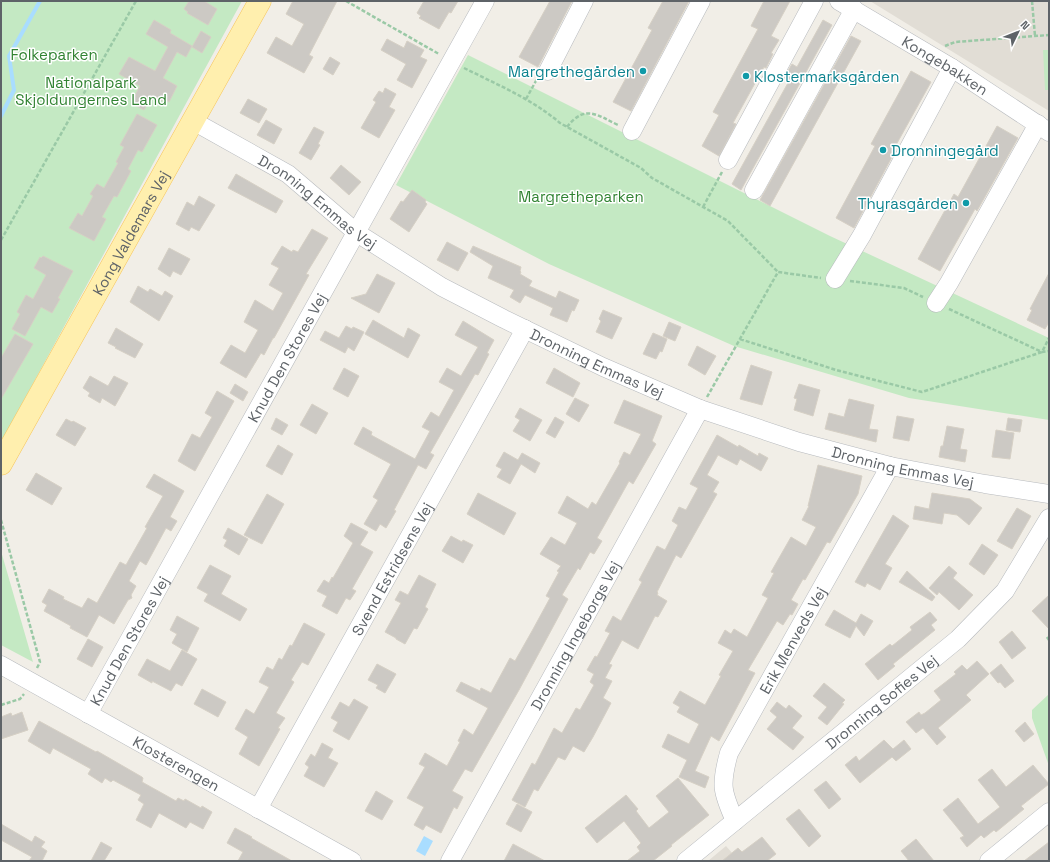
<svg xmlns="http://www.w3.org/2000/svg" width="1050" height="862" font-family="'Space Grotesk',sans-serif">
  <rect width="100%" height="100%" fill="#f1eee7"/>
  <path fill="#e1ddd5" d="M870,1H1049V111Z
    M726,846L739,861H708Z"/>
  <path fill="#c4e9c3" d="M1,1H242L1,442Z
    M1043,50H1049V90H1045Z
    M468,55L830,236L1049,338V420L909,398L734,346L549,264L396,185Z
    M1,551L33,662L1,645Z
    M1049,694V766L1032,718V710Z"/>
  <path fill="#a9ddff" d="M424,836L433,841L425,856L416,851Z"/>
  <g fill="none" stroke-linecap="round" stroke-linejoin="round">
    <path stroke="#a9ddff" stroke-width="4" d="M1,116L14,90L9,56L40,1"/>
  </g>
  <path fill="#ccc9c4" stroke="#d6d0c5" d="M189,1H204L217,9L208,25L187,13L188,12L184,9Z
    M293,1H337L309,55L313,57L304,73L267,53L276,37L292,46L304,24L286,14Z
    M424,1H458L451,13L449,12L439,29L419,18L421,16L417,13Z
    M550,1H572L538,67L519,57Z
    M663,1H689L631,111L613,102L652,30L648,28Z
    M764,1H790L771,36L779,40L771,53L773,54L766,68L764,67L733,123L736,124L719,156L702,146L719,115L713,112L758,29L751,26Z
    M154,20L171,30L170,33L192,46L186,57L177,52L163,78L177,86L169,102L163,98L162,101L152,96L144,110L131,103L140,86L119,74L129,57L155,71L168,47L146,34Z
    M823,20L832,25L741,190L732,184L789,81L784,78L792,64L797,67Z
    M201,31L211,37L202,53L192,47Z
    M851,36L861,41L770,206L760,200Z
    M387,39L404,48L407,41L424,50L420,57L427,60L412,88L397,80L406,64L381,50Z
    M330,57L340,63L333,75L323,69Z
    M911,71L931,82L891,154L893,155L854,228L836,218L875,146L871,144Z
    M385,88L396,94L389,107L395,110L379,138L361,128L376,102L373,100L379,91L383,93Z
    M248,99L267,109L259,123L240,113Z
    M137,114L157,125L142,152L138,150L128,169L131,171L117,197L114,196L102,217L106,219L94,241L69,228L78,213L82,216L93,196L90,194L97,184L104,188L118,163L116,162L124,147L120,145Z
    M266,120L282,129L274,144L257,135Z
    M997,126L1018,138L977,211L975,209L940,271L918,259L954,194L958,197Z
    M314,127L324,132L318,144L320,145L311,160L299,153Z
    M341,165L361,182L349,195L330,178Z
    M236,174L283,201L276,213L228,188Z
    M412,190L426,200L425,202L427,204L409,232L390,219L401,201L403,202Z
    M199,196L215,205L199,231L191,227L189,231L176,224L187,202L194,206Z
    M312,229L328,238L306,274L309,275L274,338H273L264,355L261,353L246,378L220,363L231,345L245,353L258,330L244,322L255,300L273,311L283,293L269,285L279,268L271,264L282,246L292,252L293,250L298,252Z
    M447,242L468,253L458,271L437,260Z
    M473,246L521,267L520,271L521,272L520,274L532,281L529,286L556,298L559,291L579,300L574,311L572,310L567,322L550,315L553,308L525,295L520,303L510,297L514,290L488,278L493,266L470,252Z
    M169,248L190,259L181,275L173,271L170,277L158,269Z
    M43,256L73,271L58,298L60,299L52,313L41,307L25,336L12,329L20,314L17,312L26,295L33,299L46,275L34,268L40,257L41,258Z
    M1049,273V322L1045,329L1027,320L1032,310L1030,309Z
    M377,274L395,283L379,313L351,298L366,294Z
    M138,286L148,292L150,289L162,296L165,291L173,296L159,321L130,302Z
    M603,310L622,318L612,339L596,332L601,321L599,319Z
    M373,320L404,338L408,328L420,335L408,358L365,334Z
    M463,321L494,340L487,353L489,354L478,375L475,374L430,453L434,455L426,469L418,465L394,510L396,511L386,528L380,524L376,531L364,524L378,500L373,497L391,464L354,444L363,427L372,432L371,435L415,459L430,431L422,427L431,412L439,417L454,390L439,382L447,368L461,376L478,347L455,335Z
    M669,322L681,327L675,341L663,336Z
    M346,326L352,329L353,327L364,332L354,351L348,347L345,353L320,340L325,331L339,338Z
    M116,328L143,344L135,358L115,348L116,347L108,343Z
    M653,333L667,339L662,352L660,351L656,359L643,354Z
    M15,334L33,344L1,399V358Z
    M697,346L716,356L705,375L688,365Z
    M751,365L772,372L762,405L740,399Z
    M344,368L359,376L348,397L333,389Z
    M554,368L580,383L573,397L546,383Z
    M90,376L108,386L114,376L128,383L115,406L102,398L100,403L88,396L90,393L83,388Z
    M235,384L248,392L243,401L230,393Z
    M799,384L820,390L813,416L794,410L797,399L794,398Z
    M217,391L234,401L195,471L178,461L192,434L200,438L212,417L205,413Z
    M575,398L589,405L579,422L566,414Z
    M849,399L874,405L869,429L878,430L876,442L825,429L829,413L844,417Z
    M624,400L662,416L652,441L656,444L633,484L629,481L605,524L597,538L602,541L594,554L590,552L580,570L578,568L562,595L568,599L519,690L472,772L465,769L452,791L463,797L457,809L454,807L441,833L426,825L423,830L414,825L424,807L407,798L425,767L419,764L425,753L447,766L460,742L458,741L464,729L473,735L488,708L456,691L461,682L480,691L481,688L491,693L510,658L515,661L532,631L550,598L546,596L559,572L557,571L561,566L540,554L551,537L565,545L577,523L558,513L567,496L588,509L592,502L596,505L620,463L619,462L624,452L630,455L641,434L614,423Z
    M312,404L328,413L316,434L300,425Z
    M520,408L542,420L530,441L513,431L520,420L515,417Z
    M897,416L914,419L909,441L893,438Z
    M555,417L564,422L555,438L546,433Z
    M276,418L288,425L282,435L271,429Z
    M1008,418L1022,420L1020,432L1006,430Z
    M66,419L72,422L73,421L86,428L75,446L56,435Z
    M947,426L964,429L960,449L967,450L965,462L939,457L941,446H943Z
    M996,430L1014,433L1010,459L992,457Z
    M717,435L738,447L739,445L758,456L759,453L768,458L761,471L740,459L737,465L718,455L707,475L719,482L713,492L717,494L681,558L676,555L657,592L658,593L657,595L667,601L658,617L655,616L638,649L622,640L609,664L612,665L605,678L612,681L603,698L611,703L593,737L584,752L573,746L565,760L558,757L538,791L534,789L525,807L512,800L532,763L535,765L554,728L562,733L576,708L580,710L594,685L590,682L594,674L587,670L595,656L597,657L610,633L605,631L613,616L621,621L642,582L639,580L657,546L665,550L678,525L672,521L679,507L686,510L698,488L690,484Z
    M278,445L293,454L282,475L266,466Z
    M504,452L518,460L522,453L540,463L535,473L521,464L510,484L497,477L502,469L496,466Z
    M818,465L862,476L858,494L830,543L827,542L805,580L803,579L791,600L798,604L792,615L790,614L783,625L777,621L748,670L755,673L719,741L711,736L695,771L709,777L705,788L679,777L687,760L662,747L668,734L689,744L699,724L677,712L680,707L673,703L680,691L705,705L721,676L719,675L733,651L718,643L725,630L731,634L734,629L747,637L768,598L762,595L774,573L771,572L791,537L806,546L816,527L802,520L809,506H808Z
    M36,473L62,488L52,505L26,490Z
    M154,474L184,491L170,517L177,521L171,531L166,528L146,565L140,561L129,581L136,586L131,595L132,598L128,600L114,624L99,615L87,637L70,628L71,626L44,611L47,605L42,602L49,589L64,597L63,599L82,608L88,598L97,603L120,562L126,565L147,528L145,527L163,496L146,487Z
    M478,493L516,513L504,535L467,514Z
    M932,493L970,499L982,508L969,525L957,515L944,513L942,524L913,519L915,506L929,509Z
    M267,494L284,504L262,544L244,535Z
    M1017,508L1031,516L1012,549L997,541Z
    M893,515L909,526L885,564L892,568L880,590L867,583L865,587L855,582Z
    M351,523L368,532L360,545L373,552L352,589L356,591L350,600L346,598L337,614L322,606L327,596L317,591L324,580L329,583L332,577L333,578L353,543L344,536Z
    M228,528L248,539L239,555L224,546L227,540L223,538Z
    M451,536L462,542L463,540L473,545L463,563L442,551Z
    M982,544L998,555L984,575L969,564Z
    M210,565L231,576L221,594L247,609L240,621L204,601L208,594L197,588Z
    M949,566L957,573L953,578L973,595L959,610L939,592L937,595L929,588Z
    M907,571L935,597L932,601L899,582Z
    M419,575L436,584L425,607L428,609L417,629L414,628L405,644L396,639V638L385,632L401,603L395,600L400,591L408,595Z
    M1049,595V629L1032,611Z
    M834,610L856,623L861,614L873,621L864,636L856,626L850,638L825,625Z
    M930,612L937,620L931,625L935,630L893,664L895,666L878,680L865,664L890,644L892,646L912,630L910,627Z
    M177,616L199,628L187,652L172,643L177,634L170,630Z
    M304,623L325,634L308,665L302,662L291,680L294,682L276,713L285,718L278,728L280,729L259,766L239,754L248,737L235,729L246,709L254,714L269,687L259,682L267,667L273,670L279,658L282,660L290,645L292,646Z
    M1012,631L1026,648L1012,659L999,642Z
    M88,639L103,647L92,667L77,659Z
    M182,650L197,659L182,686L176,683L171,691L152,681V683L138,675L147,659L170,671Z
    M977,661L989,674L966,695L971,700L938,728L946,737L937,745L923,728L916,733L906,722L919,712L921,715L925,713L941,700L934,691L956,674L954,672L962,665L967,670Z
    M377,664L396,674L385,693L376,688L378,685L368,680Z
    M1001,664L1014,681L1005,688L1000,682L998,683L990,673Z
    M824,683L845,700L842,703L844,704L827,725L818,718L827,707L813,696Z
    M202,689L226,702L218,717L194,704Z
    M354,699L368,707L349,740L333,731L338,722L331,718L340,702L349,707Z
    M777,702L786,709L789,705L802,716L792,728L804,737L793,750L767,729L777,717L770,711Z
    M22,712L28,730L1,739V717L11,713L12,716Z
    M39,721L96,752L97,751L142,777L143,778L142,782L176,801L178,798L184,801L185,799L201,808L202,806L212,812L203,829L190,822L186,828L159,813L151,828L136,820L144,804L138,800L141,795L113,780L111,782L105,778L102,783L88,774L91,769L53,748L50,754L28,741Z
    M1025,722L1034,734L1024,742L1015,731Z
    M884,740L893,749L904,740L911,749L896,761L892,757L860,783L845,765L856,756L859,761Z
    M322,743L333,749L328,758L338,763L324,787L304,776L309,767L305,764L311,754L315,757Z
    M1033,765L1049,784L1021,806L1024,809L996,832L994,830L984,838L981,835L967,847L960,838L964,836L943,810L958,798L978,824L1000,807L978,780L992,769L1006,787Z
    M678,778L709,815L671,845L672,846L653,861H627L640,851L637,847L641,843L624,821L597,843L585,828L626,795L638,809L636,811L649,828L669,812L656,796Z
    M826,781L841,799L829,809L814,790Z
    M376,791L393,801L382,820L365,811Z
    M517,804L532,812L521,832L506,824Z
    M799,809L821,836L809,847L786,819Z
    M1,824L32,842L35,836L45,842L41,847L47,851L42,861H29L32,857L1,840Z
    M235,828L252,837L251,838L292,861H238L243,852L227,843Z
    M762,837L776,854L767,861H722L738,848L742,852Z
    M916,839L934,861H909L901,851Z
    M101,842L112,848L104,861H91Z
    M1049,842V861H1024Z
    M513,844L545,861H504Z"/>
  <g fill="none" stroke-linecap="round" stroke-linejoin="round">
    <g stroke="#b7babe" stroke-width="19">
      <g id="minor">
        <path id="s1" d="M839,1L952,68L1049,132"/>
        <path d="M548,71L584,1"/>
        <path id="s2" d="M193,121L288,174L357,233L442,287L504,319L603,367L700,409L799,442L890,466L985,484L1049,494"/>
        <path d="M632,131L701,1"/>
        <path d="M728,160L814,1"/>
        <path d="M754,190L854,9"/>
        <path d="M835,279L862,235L952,68"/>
        <path d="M936,303L949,283L1038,124"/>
        <path id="s3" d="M1,665L352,861"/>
        <path id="s4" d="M88,714L485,1"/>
        <path id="s5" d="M258,809L525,329"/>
        <path id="s6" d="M735,821C722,792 720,785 729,753L890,466"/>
        <path id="s7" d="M450,861L700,409"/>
        <path id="s8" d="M686,861L958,639L1005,591L1049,518"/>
        <path d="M989,861L1049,812"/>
      </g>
    </g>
    <g stroke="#f7c55a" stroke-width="23">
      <g id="major">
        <path id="s9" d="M1,464L260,1"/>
      </g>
    </g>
    <path stroke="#9ac9a6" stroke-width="2.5" stroke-dasharray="4 2" stroke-linecap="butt" d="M346,1L439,54
      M1032,1L1035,36
      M945,46L955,42L1049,35
      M464,68C496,84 532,99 560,123L641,168L652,178L728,221L778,272
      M526,99L537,79
      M567,127C585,104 597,115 618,125
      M703,207L722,172
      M1,240L136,1
      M850,281L904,288L923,297
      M949,309L1042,352L1049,351
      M740,339L836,370L922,392L1042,352L1049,338
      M707,397L778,272L821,278
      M1,520L40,662L37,668
      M1047,637L1049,640
      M1,705L20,699L24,694"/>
    <use href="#minor" stroke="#fff" stroke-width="18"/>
    <use href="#major" stroke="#ffefae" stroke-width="22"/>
  </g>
  <g fill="#0f9aa8" stroke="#fff" stroke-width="1.5">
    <circle cx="643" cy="71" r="4"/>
    <circle cx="746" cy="76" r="4"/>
    <circle cx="883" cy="150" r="4"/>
    <circle cx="966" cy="203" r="4"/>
  </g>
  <g text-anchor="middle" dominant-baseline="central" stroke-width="3" stroke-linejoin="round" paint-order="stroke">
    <g font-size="15" fill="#318332" stroke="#fff">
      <text x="54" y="54">Folkeparken</text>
      <text x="91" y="82">Nationalpark<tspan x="91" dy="17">Skjoldungernes Land</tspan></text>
      <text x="581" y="196">Margretheparken</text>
    </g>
    <g font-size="15" fill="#5e6368" stroke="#fff">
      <text stroke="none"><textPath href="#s1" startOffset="124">Kongebakken</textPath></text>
      <text stroke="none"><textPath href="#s2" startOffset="149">Dronning Emmas Vej</textPath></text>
      <text stroke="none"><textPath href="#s9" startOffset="265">Kong Valdemars Vej</textPath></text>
      <text stroke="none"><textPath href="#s4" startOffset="408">Knud Den Stores Vej</textPath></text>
      <text stroke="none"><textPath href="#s2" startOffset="473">Dronning Emmas Vej</textPath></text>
      <text stroke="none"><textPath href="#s2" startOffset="797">Dronning Emmas Vej</textPath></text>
      <text stroke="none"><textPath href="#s5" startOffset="275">Svend Estridsens Vej</textPath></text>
      <text stroke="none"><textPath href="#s7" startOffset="258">Dronning Ingeborgs Vej</textPath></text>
      <text stroke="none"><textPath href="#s4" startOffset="84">Knud Den Stores Vej</textPath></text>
      <text stroke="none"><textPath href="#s6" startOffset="200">Erik Menveds Vej</textPath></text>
      <text stroke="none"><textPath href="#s8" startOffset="252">Dronning Sofies Vej</textPath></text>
      <text stroke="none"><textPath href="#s3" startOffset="201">Klosterengen</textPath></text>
    </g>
    <g font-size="15" fill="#0d838f" stroke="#fff" text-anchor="end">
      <text x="635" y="71">Margrethegården</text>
      <text x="754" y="76" text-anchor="start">Klostermarksgården</text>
      <text x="891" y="150" text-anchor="start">Dronningegård</text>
      <text x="958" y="203">Thyrasgården</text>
    </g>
  </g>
  <rect width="1050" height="862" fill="none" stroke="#5e6368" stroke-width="4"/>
  <g transform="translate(1018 32) rotate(47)" stroke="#ffffff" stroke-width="3" paint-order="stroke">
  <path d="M0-3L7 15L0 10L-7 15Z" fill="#5e6368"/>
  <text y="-6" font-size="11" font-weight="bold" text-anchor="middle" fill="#5e6368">N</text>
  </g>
</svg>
